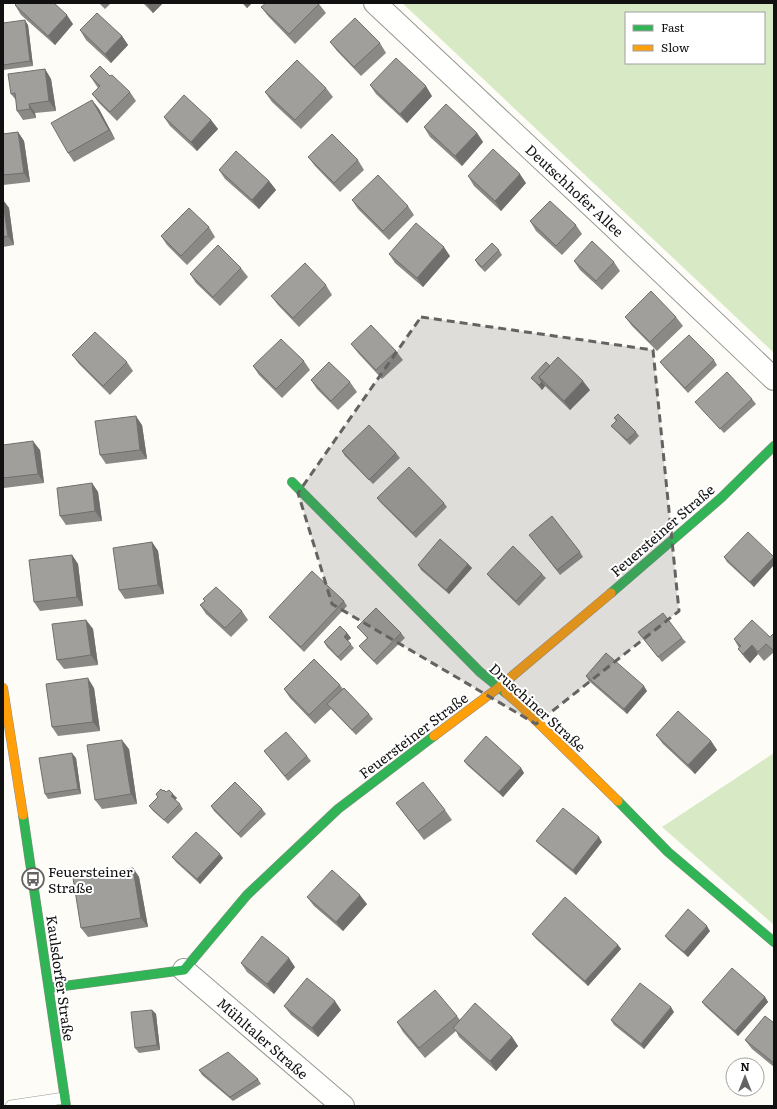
<svg xmlns="http://www.w3.org/2000/svg" width="777" height="1109" font-family="Literata,serif">
  <rect width="100%" height="100%" fill="#fdfcf7"/>
  <path fill="#d8eac5" fill-rule="evenodd" d="M402,3H774V353L429,28ZM626,13H764V63H626Z
    M774,753V925L662,827Z"/>
  <g fill="none" stroke-linecap="round" stroke-linejoin="round">
    <g stroke="#979795" stroke-width="12">
      <path id="lane" d="M11,1106L64,1098"/>
    </g>
    <g stroke="#979795" stroke-width="24">
      <path id="street" d="M375,3L612,225L774,379
        M184,970L343,1106"/>
    </g>
    <g stroke="#8e8d8b" stroke-width="10">
      <path id="fast" d="M292,482L480,672L506,693
        M611,593L721,498L774,446
        M618,801L668,852L774,942
        M23,815L66,1106
        M49,988L184,970L247,895L338,809L434,736"/>
    </g>
    <g stroke="#8e8d8b" stroke-width="10">
      <path id="slow" d="M3,688L23,815
        M506,693L519,704L618,801
        M434,736L498,688L611,593"/>
    </g>
    <use href="#lane" stroke="#fffffe" stroke-width="11"/>
    <use href="#street" stroke="#fffffe" stroke-width="22"/>
    <use href="#fast" stroke="#30b455" stroke-width="9"/>
    <use href="#slow" stroke="#ff9f0a" stroke-width="9"/>
  </g>
  <path fill="#8a8986" d="M99,3H111L105,9Z
    M143,3H163L153,13Z
    M242,3H252L247,8Z
    M319,4L326,13L295,44L268,16L261,7Z
    M15,5L73,24L55,45L21,15Z
    M3,23L28,25L33,66L3,70Z
    M80,30L122,36L128,45L111,63L86,40Z
    M330,42L380,43L386,53L361,76L337,51Z
    M45,69L51,79L56,111L35,113L36,118L23,120L17,111L16,100L11,94Z
    M90,76H110L130,92L136,101L117,121L99,103L92,94L98,88Z
    M370,85L432,96L407,123L376,94Z
    M326,88L333,97L301,129L272,102L265,92Z
    M92,100L99,109L115,139L74,162L68,153Z
    M164,117L211,120L218,129L197,151L170,126Z
    M424,127L477,133L483,142L462,166L430,137Z
    M18,132L24,141L30,182L3,185V134Z
    M308,157L358,160L364,170L340,192L315,166Z
    M219,170L269,181L276,190L259,209L225,179Z
    M468,176L526,183L501,211L474,186Z
    M3,200L9,208L14,245L3,247Z
    M352,200L408,206L414,215L389,240L358,209Z
    M530,221L576,225L582,234L562,255L536,231Z
    M209,227L215,237L187,265L167,245L161,236Z
    M499,250L502,255L485,272L478,265L475,260Z
    M389,254L450,256L423,287L395,263Z
    M574,261L614,262L620,271L602,290L580,270Z
    M241,268L248,277L220,306L196,283L190,274Z
    M326,285L332,295L299,327L278,305L271,296Z
    M625,317H676L683,326L657,351L632,326Z
    M351,344L396,351L403,360L382,379L358,353Z
    M72,355L127,362L133,371L110,395L79,364Z
    M714,360L717,365L688,393L664,367L660,362Z
    M304,361L310,370L282,398L259,375L253,366Z
    M550,366L590,390L570,410L545,386L542,390L535,382L531,378Z
    M311,380L350,382L357,392L338,410L317,389Z
    M752,399L756,404L724,433L699,406L695,402Z
    M614,418L636,432L639,436L630,445L611,426L616,421Z
    M142,425L147,459L106,464L100,455Z
    M3,445L40,450L44,483L4,488L3,486Z
    M342,451L396,453L400,458L373,484L345,456Z
    M92,483L98,492L102,521L66,525L60,516Z
    M377,498L444,503L447,507L416,538L380,502Z
    M529,535L580,552L583,557L560,575Z
    M152,542L158,551L164,594L125,599L119,590Z
    M72,555L78,564L83,606L40,611L34,602Z
    M724,557H774L754,587L727,562Z
    M468,564L472,568L449,594L421,570L418,565Z
    M487,574H542L546,578L519,606L491,579Z
    M203,599L242,611L248,620L231,637L206,614L200,605L205,601Z
    M344,601L347,606L304,652L269,617Z
    M86,620L93,629L98,665L64,669L57,660Z
    M357,627L401,633L405,638L377,665L363,651L359,646L367,638L361,631Z
    M638,632L682,638L686,642L662,662Z
    M347,633L351,638L348,641L354,648L341,661L327,647L324,642Z
    M774,633V654L773,653L764,661L758,654L750,663L745,658L738,649L739,648L734,639L770,637Z
    M586,676L647,691L627,714L589,681Z
    M340,685L343,689L369,714L373,719L356,735L331,709L315,724L290,698L284,689Z
    M94,688L100,731L58,736L52,727Z
    M656,735L711,741L717,750L695,774L663,744Z
    M129,749L137,804L102,809L95,800Z
    M264,751L307,756L311,761L288,781Z
    M76,758L81,794L48,799L45,794Z
    M464,761L521,768L524,773L503,797L467,765Z
    M163,791L166,792L177,798L175,800L180,804L183,809L168,824L153,811L149,806L158,797L156,794Z
    M396,803L445,810L452,820L424,840Z
    M211,806L262,809L266,814L241,838L214,811Z
    M536,841L602,842L576,875L540,845Z
    M172,857L223,858L200,884L176,862Z
    M133,868L139,877L148,927L88,937L81,928Z
    M307,897L367,904L343,931L314,906Z
    M710,931L688,957L668,940L665,936Z
    M532,934L618,945L621,949L588,986L536,939Z
    M241,963L295,967L274,994L247,972Z
    M765,997L768,1002L738,1036L705,1006L702,1002Z
    M284,1006L341,1010L318,1037L291,1015Z
    M152,1010L156,1014L160,1050L139,1053L135,1048Z
    M674,1012L644,1049L614,1025L611,1020Z
    M457,1016L460,1020L512,1037L518,1046L496,1071L459,1037L456,1031L425,1058L403,1032L397,1022Z
    M774,1023V1067L752,1049L745,1040Z
    M199,1070L258,1079L261,1084L233,1101L202,1075Z"/>
  <path fill="#716f6d" d="M148,3H163L153,13L147,4Z
    M244,3H252L247,8Z
    M67,15L73,24L55,45L48,36Z
    M25,20L28,25L33,66L30,61Z
    M122,36L128,45L111,63L105,54Z
    M45,69L51,79L56,111L49,101Z
    M426,86L432,96L407,123L400,114Z
    M92,100L99,109L115,139L109,130Z
    M29,104L35,113L36,118L30,109Z
    M211,120L218,129L197,151L191,142Z
    M18,132L24,141L30,182L24,173Z
    M477,133L483,142L462,166L455,156Z
    M520,174L526,183L501,211L495,201Z
    M269,181L276,190L259,209L252,200Z
    M3,200L9,208L14,245L8,236Z
    M444,247L450,256L423,287L417,278Z
    M583,381L590,390L570,410L564,401Z
    M542,382L545,386L542,390L539,385Z
    M136,416L142,425L147,459L140,450Z
    M33,441L40,450L44,483L38,474Z
    M92,483L98,492L102,521L95,511Z
    M152,542L158,551L164,594L158,585Z
    M72,555L78,564L83,606L77,597Z
    M774,557V565L754,587L750,582Z
    M468,564L472,568L449,594L446,590Z
    M86,620L93,629L98,665L91,655Z
    M347,633L351,638L347,641L344,637Z
    M752,645L758,654L750,663L743,654Z
    M88,678L94,688L100,731L93,722Z
    M644,686L647,691L627,714L624,709Z
    M122,740L129,749L137,804L131,794Z
    M711,741L717,750L695,774L688,765Z
    M72,753L76,758L81,794L78,789Z
    M521,768L524,773L503,797L499,792Z
    M173,794L177,798L174,801L171,796Z
    M599,837L602,842L576,875L573,870Z
    M220,854L223,858L200,884L197,879Z
    M133,868L139,877L148,927L141,918Z
    M360,895L367,904L343,931L336,922Z
    M707,926L710,931L688,957L684,952Z
    M618,945L621,949L588,986L585,981Z
    M289,958L295,967L274,994L267,984Z
    M765,997L768,1002L738,1036L735,1031Z
    M335,1001L341,1010L318,1037L312,1028Z
    M671,1007L674,1012L644,1049L641,1044Z
    M152,1010L156,1014L160,1050L157,1045Z
    M512,1037L518,1046L496,1071L490,1061Z"/>
  <path fill="#a19f9c" stroke="#716f6d" d="M17,3H54L67,15L48,36L15,5Z
    M266,3H318L319,4L289,34L261,7Z
    M97,13L122,36L105,54L80,30Z
    M355,18L380,43L354,67L330,42Z
    M25,20L30,61L3,65V23Z
    M396,58L426,86L400,114L370,85Z
    M297,60L326,88L295,120L265,92Z
    M100,66L110,76L112,75L130,92L110,112L92,94L100,86L90,76Z
    M45,69L49,101L29,104L30,109L17,111L15,93L11,94L8,74Z
    M184,95L211,120L191,142L164,117Z
    M92,100L109,130L68,153L51,123Z
    M446,104L477,133L455,156L424,127Z
    M18,132L24,173L3,175V134Z
    M332,134L358,160L334,183L308,157Z
    M493,149L520,174L495,201L468,176Z
    M236,151L269,181L252,200L219,170Z
    M378,175L408,206L383,231L352,200Z
    M550,201L576,225L556,246L530,221Z
    M3,203L8,236L3,237Z
    M189,208L209,227L181,256L161,236Z
    M416,223L444,247L417,278L389,254Z
    M592,241L614,262L596,281L574,261Z
    M492,243L499,250L482,267L475,260Z
    M218,245L241,268L213,297L190,274Z
    M305,263L326,285L293,318L271,296Z
    M651,291L676,317L650,342L625,317Z
    M371,325L396,351L376,370L351,344Z
    M95,332L127,362L103,386L72,355Z
    M689,335L714,360L685,388L660,362Z
    M281,339L304,361L276,389L253,366Z
    M558,357L583,381L564,401L539,377Z
    M329,362L350,382L331,401L311,380Z
    M546,362L550,366L539,377L542,382L539,385L531,378Z
    M727,372L752,399L720,429L695,402Z
    M618,414L636,432L627,440L611,426L617,420L614,418Z
    M136,416L140,450L100,455L95,421Z
    M369,425L396,453L369,480L342,451Z
    M33,441L38,474L3,478V445Z
    M409,467L444,503L413,533L377,498Z
    M92,483L95,511L60,516L57,488Z
    M552,516L580,552L557,570L529,535Z
    M748,532L774,557L750,582L724,557Z
    M440,539L468,564L446,590L418,565Z
    M152,542L158,585L119,590L113,548Z
    M513,546L542,574L516,601L487,574Z
    M72,555L77,597L34,602L29,560Z
    M312,571L344,601L301,647L269,617Z
    M216,587L242,611L225,628L200,605L205,601L203,599Z
    M376,608L401,633L374,661L359,646L368,638L357,627Z
    M663,613L682,638L658,657L638,632Z
    M86,620L91,655L57,660L52,624Z
    M752,620L770,637L774,633V651L766,644L758,652L752,645L743,654L738,649L741,646L734,639Z
    M340,626L347,633L344,637L351,644L338,657L324,642Z
    M606,653L644,686L624,709L586,676Z
    M314,659L340,685L309,715L284,689Z
    M88,678L93,722L52,727L46,684Z
    M344,688L369,714L352,730L327,704Z
    M678,711L711,741L688,765L656,735Z
    M286,732L307,756L285,776L264,751Z
    M486,736L521,768L499,792L464,761Z
    M122,740L131,794L95,800L87,745Z
    M72,753L78,789L45,794L39,758Z
    M235,782L262,809L238,834L211,806Z
    M423,782L445,810L418,831L396,803Z
    M161,789L163,791L164,790L166,792L169,790L173,794L171,796L180,804L164,820L149,806L158,797L156,794Z
    M563,808L599,837L573,870L536,841Z
    M196,832L220,854L197,879L172,857Z
    M133,868L141,918L81,928L73,878Z
    M332,870L360,895L336,922L307,897Z
    M565,897L618,945L585,981L532,934Z
    M688,909L707,926L684,952L665,936Z
    M262,936L289,958L267,984L241,963Z
    M732,968L765,997L735,1031L702,1002Z
    M307,978L335,1001L312,1028L284,1006Z
    M640,983L671,1007L641,1044L611,1020Z
    M435,990L457,1016L419,1048L397,1022Z
    M475,1003L512,1037L490,1061L453,1028Z
    M152,1010L157,1045L135,1048L131,1012Z
    M765,1016L774,1023V1063L745,1040Z
    M228,1052L258,1079L230,1097L199,1070Z"/>
  <path fill="#646362" fill-opacity="0.2" stroke="#646362" stroke-width="3" stroke-dasharray="8 5" stroke-linejoin="round" d="M421,317L653,350L679,611L536,724L332,604L298,493Z"/>
  <defs>
    <g id="bus-ring" transform="scale(1.15)"><circle r="9.5" fill="#fff" stroke="#646362" stroke-width="1.5"/><path d="M-5-6H5V4H4V6H2V4H-2V6H-4V4H-5ZM-3.5-4V0h7V-4ZM-3.5 1.2v1.5H-2V1.2ZM2 1.2v1.5H3.5V1.2Z" fill="#646362"/></g>
  </defs>
  <g fill-rule="evenodd">
    <use href="#bus-ring" x="33" y="879"/>
  </g>
  <g text-anchor="middle" dominant-baseline="central" stroke-width="4" stroke-linejoin="round" paint-order="stroke">
    <g font-size="14" fill="#111" stroke="#fff">
      <text transform="translate(575 190) rotate(43)">Deutschhofer Allee</text>
      <text transform="translate(662 530) rotate(-41)">Feuersteiner Straße</text>
      <text transform="translate(538 707) rotate(42)">Druschiner Straße</text>
      <text transform="translate(413 735) rotate(-37)">Feuersteiner Straße</text>
      <text transform="translate(61 978) rotate(82)">Kaulsdorfer Straße</text>
      <text transform="translate(263 1038) rotate(41)">Mühltaler Straße</text>
    </g>
    <g font-size="14" fill="#111" stroke="#fff" text-anchor="start">
      <text x="48" y="871">Feuersteiner<tspan x="48" dy="16">Straße</tspan></text>
    </g>
  </g>
  <rect width="777" height="1109" fill="none" stroke="#111111" stroke-width="8"/>
  <rect x="625" y="12" width="140" height="52" fill="#ffffff" stroke="#a0a0a0"/>
  <rect x="633" y="25" width="20" height="6" fill="#30b455" stroke="#a0a0a0"/>
  <text x="661" y="32" font-size="12" fill="#111111">Fast</text>
  <rect x="633" y="45" width="20" height="6" fill="#ff9f0a" stroke="#a0a0a0"/>
  <text x="661" y="52" font-size="12" fill="#111111">Slow</text>
  <g transform="translate(745 1077)"><circle r="19" fill="#ffffff" stroke="#a0a0a0"/>
  <path d="M0-3L7 15L0 10L-7 15Z" fill="#646362"/>
  <text y="-6" font-size="11" font-weight="bold" text-anchor="middle" fill="#111111">N</text>
  </g>
</svg>
